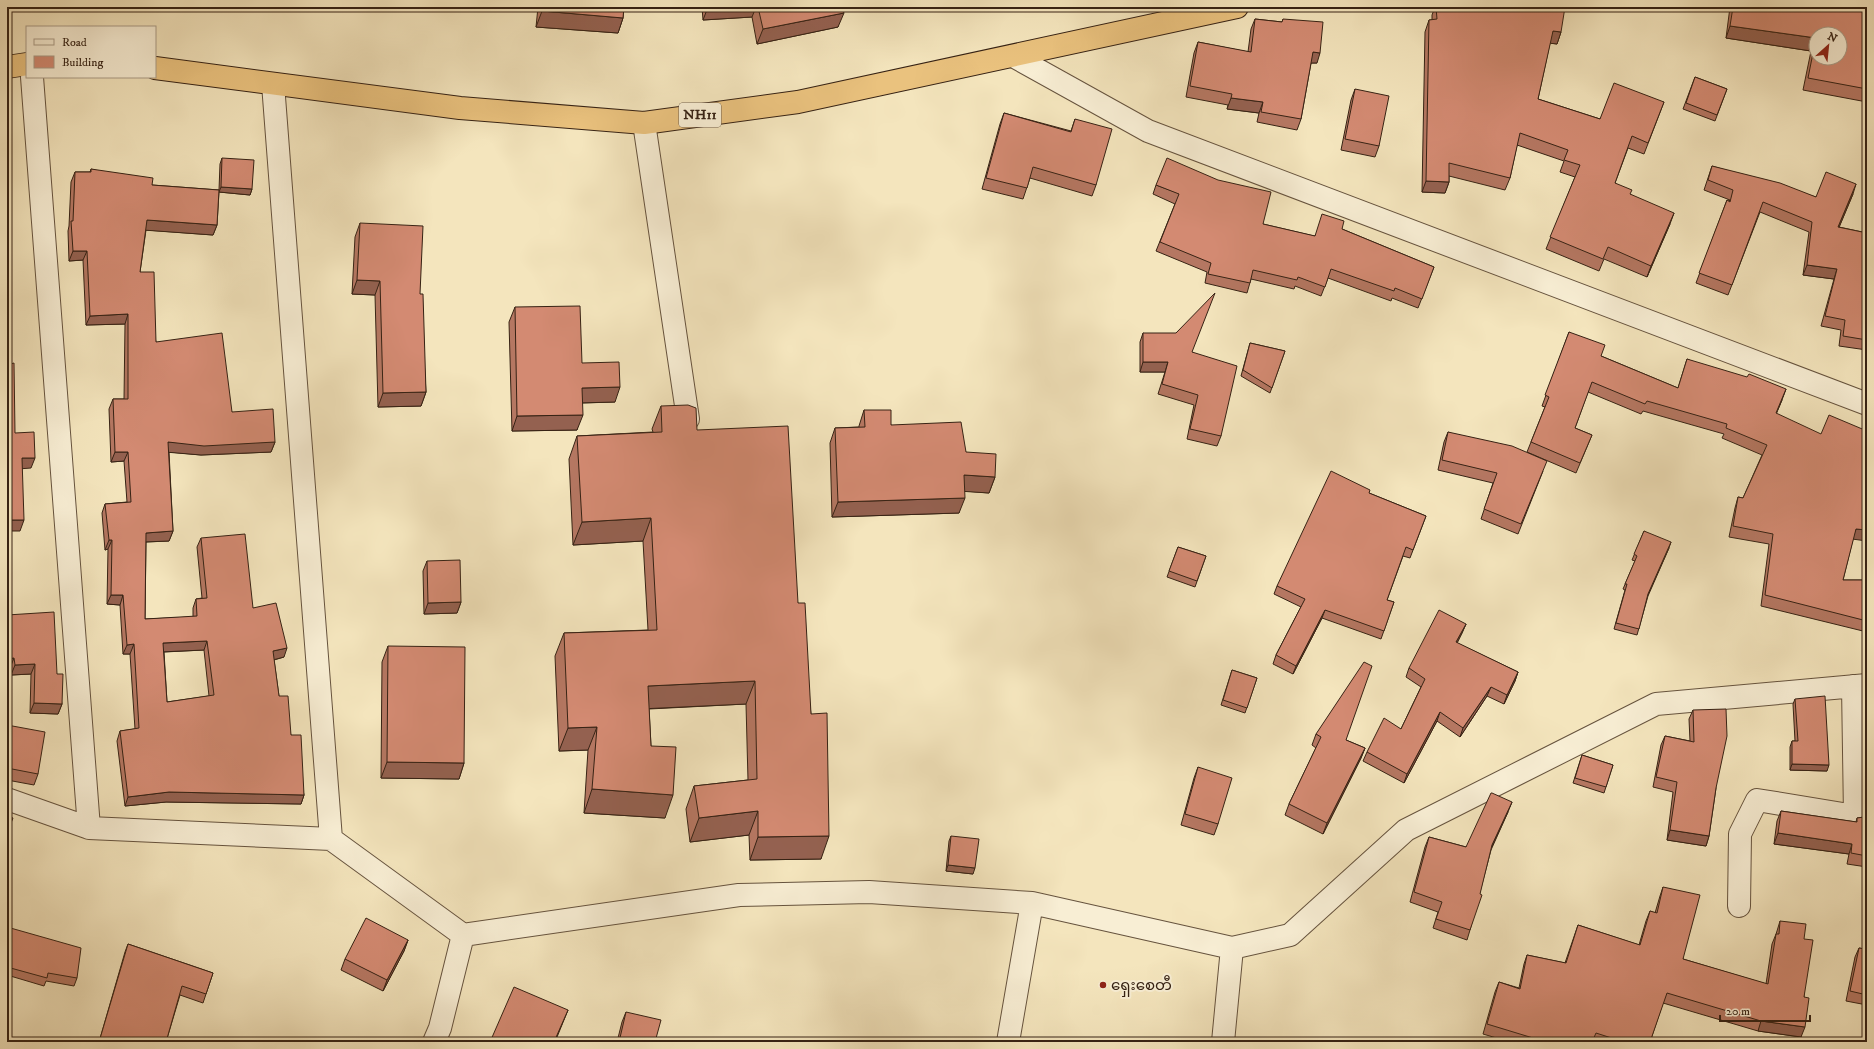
<svg xmlns="http://www.w3.org/2000/svg" width="1874" height="1049" font-family="'IM FELL DW Pica','Noto Sans Myanmar',serif">
  <rect width="100%" height="100%" fill="#f4e5bd"/>
  <filter id="stains"><feTurbulence type="fractalNoise" baseFrequency=".005" numOctaves="4"/><feColorMatrix values="0 0 0 0 .2 0 0 0 0 .09 0 0 0 0 .02 0 0 0 .5 -.17"/></filter>
  <radialGradient id="worn" r=".72"><stop offset=".6" stop-color="#630" stop-opacity="0"/><stop offset="1" stop-color="#630" stop-opacity=".3"/></radialGradient>
  <g fill="none" stroke-linecap="round" stroke-linejoin="round">
    <g stroke="#66533e" stroke-width="24">
      <path id="street" d="M1013,56L1148,131L1867,404
        M273,84L331,839L463,935L739,895L869,892L1032,903L1232,948L1290,935L1406,830L1656,704L1867,685
        M644,123L688,419
        M7,799L89,828L32,77
        M89,828L331,839
        M1739,906L1740,834L1757,800L1855,816L1853,686
        M434,1042L440,1028L463,935
        M1008,1042L1032,903
        M1223,1042L1232,948"/>
    </g>
    <g stroke="#362214" stroke-width="24">
      <path id="highway" d="M7,67L27,64
        M155,68L460,108L644,123L798,102L1237,7"/>
    </g>
    <use href="#street" stroke="#f8eed4" stroke-width="22"/>
    <use href="#highway" stroke="#eac27e" stroke-width="22"/>
  </g>
  <path fill="#b57762" stroke="#362214" fill-rule="evenodd" d="M538,7H624L623,18L618,33L536,27Z
    M702,7H842L838,27L757,44L752,17L703,20Z
    M1435,7L1561,32L1557,44L1550,43L1538,99L1600,119L1664,102L1644,154L1628,148L1615,183L1670,224L1647,277L1604,259L1599,271L1546,249L1575,177L1560,172L1564,161L1517,145L1510,178L1505,190L1449,176V182L1445,193L1422,192L1425,32L1429,20H1432V15Z
    M1730,7H1867V102L1803,90L1811,51L1726,38Z
    M1255,19L1282,22L1283,19L1317,63H1311L1301,119L1297,130L1257,122L1259,113L1227,109L1228,105L1186,97L1194,53L1198,42L1248,52L1251,29Z
    M1695,77L1727,89L1715,121L1683,109Z
    M1355,89L1379,146L1375,157L1341,150L1351,100Z
    M1004,113L1071,131L1075,119L1096,185L1092,196L1030,178L1023,199L982,189L1000,124Z
    M222,158L252,189L250,195L219,192L217,225L213,235L146,230L140,272L156,342L232,412L275,442L271,452L201,455L169,452L173,531L169,541L146,542L145,619L193,617V608L196,599L202,598L197,547L201,538L253,608L284,657L274,660L279,696L291,735L304,795L301,804L166,802L125,806L117,741L120,731L135,729L130,654H123L120,605L107,604L108,549L105,550L102,513L105,504L127,502L124,461L111,462L109,409L113,399H124L125,324L86,325L83,260L69,261L68,231L69,226L71,182L75,172H90L91,169L152,185L219,190L220,164ZM204,650L209,696L167,702L164,652Z
    M1712,166L1816,197L1853,194L1839,227L1867,233V350L1839,346L1841,330L1821,326L1834,279L1803,275L1809,232L1760,212L1728,295L1696,283L1727,200L1729,201L1730,200L1704,190Z
    M1156,185L1263,224L1314,236L1342,229L1434,267L1418,308L1392,298L1391,301L1328,278L1321,296L1295,286L1294,289L1251,279L1247,293L1205,283L1207,272L1156,251L1175,204L1153,194Z
    M360,223L420,294L426,392L421,406L378,407L375,295L352,294L355,237Z
    M515,307L582,363L615,402L582,403L577,430L512,431L509,322Z
    M1569,332L1601,356L1678,388L1687,359L1782,400L1776,414L1853,539L1843,580H1867V632L1761,606L1769,544L1729,537L1735,508L1738,497L1743,498L1762,455L1722,438L1724,434L1643,411L1641,414L1588,392L1575,428L1592,435L1576,473L1527,452L1545,407L1542,406Z
    M1143,333L1192,352L1221,436L1217,446L1187,439L1194,405L1158,394L1165,372H1140V342Z
    M1250,343L1285,351L1270,393L1241,376Z
    M661,406L697,430L798,603L811,714L821,859L750,860L749,835L690,842L686,809L694,786L748,780L746,704L649,709L651,746L665,818L584,813L588,750L559,751L555,656L564,633L648,630L643,541L573,545L569,459L577,436L653,432L652,429Z
    M864,410L891,425L966,452L995,477L989,493L964,491L959,513L832,517L830,443L835,428L859,427V426Z
    M1448,432L1543,471L1518,534L1481,519L1493,483L1438,470L1444,442Z
    M1369,493L1426,516L1410,558L1403,556L1387,600L1394,602L1381,639L1322,618L1293,674L1273,664L1276,655L1301,607L1274,594L1277,586Z
    M1644,531L1669,548L1648,596L1637,635L1614,629L1625,590L1623,589L1635,561L1632,560Z
    M1178,547L1206,556L1195,587L1167,577Z
    M427,561L461,602L457,613L424,614L423,571Z
    M7,615L57,674L62,704L58,714L30,713L31,674L11,675L10,668H7Z
    M1466,624L1462,633L1457,643L1518,672L1515,681L1504,704L1487,696L1460,737L1437,721L1404,783L1363,761L1367,752L1401,729L1421,687L1406,677L1409,668Z
    M388,646L464,763L459,779L381,778L382,662Z
    M1232,670L1257,678L1245,713L1221,705Z
    M1795,699L1827,771L1790,770V747L1792,741H1795L1793,704Z
    M1693,710L1716,788L1709,836L1706,846L1667,840L1673,792L1653,787L1661,745L1665,736L1690,741L1689,719Z
    M7,725L38,774L34,785L7,780Z
    M1316,734L1346,740L1365,748L1361,758L1323,834L1285,815L1289,804L1316,748L1312,745Z
    M1582,755L1613,765L1604,793L1573,783Z
    M1198,767L1218,824L1214,835L1181,825L1194,778Z
    M1781,811L1856,822L1857,818L1864,817L1867,814V867L1847,864L1849,854L1774,844L1777,821Z
    M1508,812L1491,850L1470,930L1467,940L1433,928L1438,912L1410,902L1425,847L1429,837L1466,847Z
    M951,836L973,874L946,871L949,841Z
    M1663,887L1683,959L1766,984L1772,944L1776,934L1777,931L1780,921L1804,939V997L1801,1037L1758,1031L1663,1003L1650,1042H1510L1483,1034L1495,992L1499,982L1519,988L1524,964L1527,955L1565,963L1578,925L1639,945L1646,921L1650,911L1655,913L1660,896Z
    M7,927L77,978L74,986L46,981L44,986L7,975Z
    M408,940L404,951L383,991L341,970L345,959Z
    M1867,942V1005L1846,1001L1855,957L1859,948L1865,949Z
    M128,944L213,973L203,1003L180,995L166,1042H99L125,952Z
    M626,1012L655,1042H617L622,1022Z"/>
  <path fill="#946150" stroke="#362214" d="M708,7H756L752,17L703,20Z
    M542,11L623,18L618,33L536,27Z
    M844,13L838,27L757,44L763,29Z
    M1730,26L1816,38L1811,51L1726,38Z
    M1553,31L1561,32L1557,44L1548,43Z
    M1313,52L1320,53L1317,63H1309Z
    M1231,98L1263,102L1259,113L1227,109Z
    M1426,181L1449,182L1445,193L1422,192Z
    M1856,184L1853,194L1835,237L1838,227Z
    M221,187L252,189L250,195L219,192Z
    M1674,213L1670,224L1647,277L1651,266Z
    M147,220L217,225L213,235L143,230Z
    M73,251H87L83,260L69,261Z
    M1807,265L1837,269L1834,279L1803,275Z
    M357,280L380,281L375,295L352,294Z
    M128,314L125,324L86,325L90,316Z
    M1143,362H1168L1165,372H1140Z
    M620,387L615,402L577,403L582,388Z
    M1786,389L1782,400L1772,424L1776,413Z
    M426,392L421,406L378,407L383,393Z
    M583,415L577,430L512,431L517,416Z
    M168,442H275L271,452L201,455L165,452Z
    M115,452H128L124,461L111,462Z
    M22,458H35L31,468L18,469Z
    M964,475L995,477L989,493L958,491Z
    M965,498L959,513L832,517L838,502Z
    M651,518L643,541L573,545L582,522Z
    M7,520H24L20,531H7Z
    M1856,529L1867,530V541L1852,539Z
    M173,531L169,541L143,542L146,533Z
    M109,540H112L108,549L105,550Z
    M1671,542L1669,548L1646,599L1648,594Z
    M111,595H123L120,605L107,604Z
    M461,602L457,613L424,614L428,603Z
    M1325,610L1322,618L1293,674L1296,666Z
    M1466,624L1462,633L1453,651L1456,642Z
    M207,641L204,650L160,652L163,643Z
    M134,644L130,654H123L127,645Z
    M287,648L284,657L269,661L273,651Z
    M14,658L10,668H7V659Z
    M35,664L31,674L11,675L15,665Z
    M1518,672L1515,681L1504,704L1507,695Z
    M755,681L746,704L640,709L648,686Z
    M1491,687L1487,696L1460,737L1463,728Z
    M34,703L62,704L58,714L30,713Z
    M1440,712L1437,721L1404,783L1407,774Z
    M597,727L588,750L559,751L568,728Z
    M1365,748L1361,758L1323,834L1327,823Z
    M387,762L464,763L459,779L381,778Z
    M1792,764L1829,765L1827,771L1790,770Z
    M592,789L673,795L665,818L584,813Z
    M169,792L304,795L301,804L166,802L125,806L128,797Z
    M1512,802L1508,812L1488,855L1492,845Z
    M758,811L749,835L690,842L699,818Z
    M1670,830L1709,836L1706,846L1667,840Z
    M1778,833L1852,844L1849,854L1774,844Z
    M829,836L821,859L750,860L758,837Z
    M948,865L975,868L973,874L946,871Z
    M408,940L404,951L383,991L387,980Z
    M568,1010L555,1042H554Z
    M1761,1021L1805,1027L1801,1037L1758,1031Z"/>
  <path fill="#d38a72" stroke="#362214" fill-rule="evenodd" d="M542,7H624L623,18L542,11Z
    M758,7H842L844,13L763,29Z
    M1436,7H1565L1561,32L1553,31L1538,99L1600,119L1614,83L1664,102L1648,143L1632,136L1615,183L1632,190L1630,194L1674,213L1651,266L1608,247L1603,259L1550,237L1580,165L1564,160L1568,150L1520,133L1510,178L1449,163V182L1426,181L1429,20L1437,19Z
    M1733,7H1867V89L1808,78L1816,38L1730,26ZM1816,34H1840V58H1816Z
    M1255,19L1282,22L1283,19L1323,22L1320,53L1313,52L1301,119L1261,112L1263,102L1231,98L1232,94L1190,86L1198,42L1251,52Z
    M1695,77L1727,89L1717,115L1686,103Z
    M1355,89L1389,96L1379,146L1345,139Z
    M1004,113L1071,132L1075,119L1112,129L1096,185L1033,167L1027,188L986,178Z
    M222,158L254,160L252,189L221,187Z
    M1167,158L1218,180L1271,192L1263,224L1315,236L1322,214L1344,221L1342,229L1434,267L1422,299L1395,288L1394,291L1331,269L1325,287L1298,277L1297,280L1253,270L1250,283L1208,274L1211,263L1160,242L1179,194L1156,185Z
    M1712,166L1780,183L1816,197L1826,172L1856,184L1838,227L1867,233V340L1843,336L1845,320L1825,316L1837,269L1807,265L1812,222L1763,202L1732,285L1699,273L1727,200L1730,202L1733,190L1708,180Z
    M91,169L153,178L152,185L219,190L217,225L147,220L140,272H154L156,342L222,333L232,412L273,409L275,442L204,446L168,442L173,531L146,533L145,619L197,616L196,599L207,598L201,538L245,534L253,608L276,603L287,648L273,651L279,696H288L291,735H301L304,795L169,792L128,797L120,731L139,728L134,644L127,645L123,595H111L112,540H109L105,504L131,502L128,452H115L113,399H128V314L90,316L87,251H73L71,221H73L75,172H91ZM207,641L214,695L167,702L163,643Z
    M360,223L423,226L420,294H423L426,392L383,393L380,281L357,280Z
    M1215,293L1192,352L1237,366L1221,436L1190,429L1198,395L1162,384L1168,362H1143V333H1176Z
    M580,306L582,363L619,362L620,387L582,388L583,415L517,416L515,307Z
    M1569,332L1605,345L1601,356L1678,388L1687,359L1747,377L1749,374L1786,389L1776,413L1821,434L1829,415L1867,431V530L1856,529L1843,580H1867V621L1765,595L1773,534L1733,526L1738,497L1743,498L1767,445L1726,428L1727,424L1647,401L1645,404L1592,382L1575,428L1592,435L1580,463L1531,442L1549,397L1545,395Z
    M1250,343L1285,351L1272,388L1243,370Z
    M14,363L15,433L34,432L35,458H22L24,520H7V365Z
    M688,405L696,408L697,430L788,426L798,603H805L811,714L827,713L829,836L758,837V811L699,818L694,786L757,779L755,681L648,686L651,746L676,747L673,795L592,789L597,727L568,728L564,633L657,630L651,518L582,522L577,436L662,432L661,406Z
    M864,410H891V425L961,422L966,452L996,454L995,477L964,475L965,498L838,502L835,428L865,427Z
    M1448,432L1512,446L1547,461L1521,524L1484,509L1497,473L1442,460Z
    M1331,471L1370,490L1369,493L1426,516L1413,550L1406,547L1387,600L1394,602L1384,631L1325,610L1296,666L1276,655L1305,599L1277,586Z
    M1644,531L1671,542L1648,594L1639,629L1616,623L1627,584H1625L1637,556L1634,554Z
    M1178,547L1206,556L1197,581L1169,571Z
    M460,560L461,602L428,603L427,561Z
    M1439,610L1466,624L1456,642L1518,672L1507,695L1491,687L1463,728L1440,712L1407,774L1367,752L1384,718L1401,729L1425,679L1409,668Z
    M54,612L57,674H63L62,704L34,703L35,664L15,665L14,658L7,659V615Z
    M388,646L465,647L464,763L387,762Z
    M1364,662L1372,666L1346,740L1365,748L1327,823L1289,804L1321,737L1316,734Z
    M1232,670L1257,678L1247,708L1223,700Z
    M1825,696L1829,765L1792,764V741H1798L1795,699Z
    M1726,709L1727,736L1716,788L1709,836L1670,830L1677,782L1656,777L1665,736L1694,742L1693,710Z
    M7,725L45,732L38,774L7,768Z
    M1582,755L1613,765L1606,787L1575,778Z
    M1198,767L1232,778L1218,824L1185,814Z
    M1491,793H1492L1512,802L1492,845L1480,894L1482,895L1470,930L1436,919L1442,902L1414,892L1429,837L1466,847Z
    M1781,811L1857,822V818L1864,817L1867,815V856L1851,853L1852,844L1778,833Z
    M7,816L13,818L7,833Z
    M951,836L979,839L975,868L948,865Z
    M1663,887L1700,895L1683,959L1768,984L1776,934H1779L1780,921L1806,924L1804,939L1813,940L1804,997L1809,998L1805,1027L1761,1021L1667,993L1650,1042H1624L1596,1033L1592,1042H1532L1533,1038L1487,1024L1499,982L1520,989L1527,955L1566,963L1578,925L1640,945L1650,911L1657,913Z
    M366,918L408,940L387,980L345,959Z
    M7,927L81,948L77,978L48,973L47,978L7,967Z
    M1867,943V995L1850,991L1859,948L1865,949Z
    M128,944L213,973L206,994L182,986L166,1042H99Z
    M514,987L568,1010L554,1042H490Z
    M626,1012L661,1020L655,1042H619Z"/>
  <circle fill="#8f2418" stroke="#f8eed4" stroke-width="1.5" cx="1103" cy="985" r="4"/>
  <g text-anchor="middle" dominant-baseline="central" stroke-width="4" stroke-linejoin="round" paint-order="stroke">
    <rect fill="#f8eed4" stroke="#705f4e" stroke-width="1" x="679" y="103" width="42" height="24" rx="3"/>
    <g font-size="14" font-weight="bold" fill="#362214">
      <text x="700" y="115">NH11</text>
    </g>
    <g font-size="15" fill="#362214" stroke="#f8eed4" text-anchor="start">
      <text x="1111" y="985">ရှေးစေတီ</text>
    </g>
  </g>
  <rect width="1874" height="1049" fill="none" stroke="#f4e5bd" stroke-width="24"/>
  <rect x="8" y="8" width="1858" height="1033" fill="none" stroke="#362214" stroke-width="2"/>
  <rect x="12" y="12" width="1850" height="1025" fill="none" stroke="#362214"/>
  <rect x="26" y="26" width="130" height="52" fill="#f8eed4" stroke="#aa9c87"/>
  <rect x="34" y="39" width="20" height="6" fill="#f8eed4" stroke="#aa9c87"/>
  <text x="62" y="46" font-size="12" fill="#362214">Road</text>
  <rect x="34" y="56" width="20" height="12" fill="#d38a72" stroke="#aa9c87"/>
  <text x="62" y="66" font-size="12" fill="#362214">Building</text>
  <g transform="translate(1828 46) rotate(27)"><circle r="19" fill="#f8eed4" stroke="#aa9c87"/>
  <path d="M0-3L7 15L0 10L-7 15Z" fill="#8f2418"/>
  <text y="-6" font-size="11" font-weight="bold" text-anchor="middle" fill="#362214">N</text>
  </g>
  <path d="M1720 1015v6h90v-6" fill="none" stroke="#362214" stroke-width="2"/>
  <text x="1726" y="1015" font-size="12" fill="#362214" stroke="#f8eed4" stroke-width="3" paint-order="stroke">20 m</text>
  <rect width="100%" height="100%" filter="url(#stains)"/>
  <rect width="100%" height="100%" fill="url(#worn)"/>
</svg>
